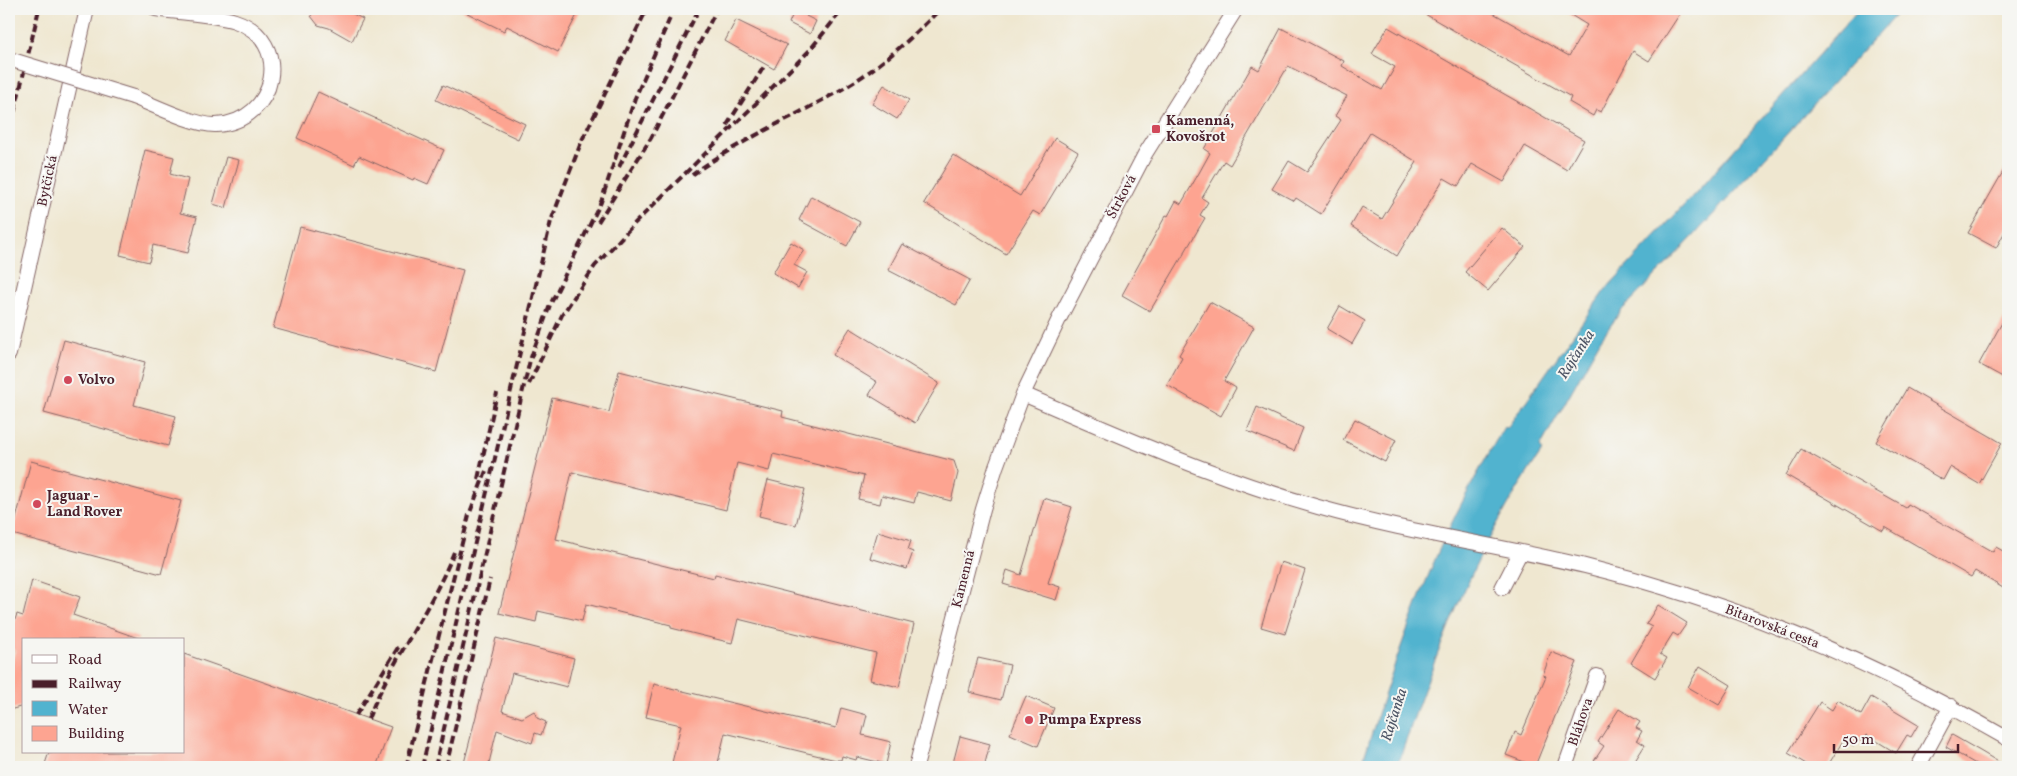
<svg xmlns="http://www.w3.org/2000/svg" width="2017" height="776" font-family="Vollkorn,serif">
  <rect width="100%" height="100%" fill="#f6f6f2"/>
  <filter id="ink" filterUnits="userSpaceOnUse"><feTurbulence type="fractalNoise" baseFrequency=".02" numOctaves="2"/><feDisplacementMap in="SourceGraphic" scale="10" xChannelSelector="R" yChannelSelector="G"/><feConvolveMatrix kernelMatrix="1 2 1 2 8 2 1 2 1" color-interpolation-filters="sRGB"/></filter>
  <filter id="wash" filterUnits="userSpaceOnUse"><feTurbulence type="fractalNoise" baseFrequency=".0096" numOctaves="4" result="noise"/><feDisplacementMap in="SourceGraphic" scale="20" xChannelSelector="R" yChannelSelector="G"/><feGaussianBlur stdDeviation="1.12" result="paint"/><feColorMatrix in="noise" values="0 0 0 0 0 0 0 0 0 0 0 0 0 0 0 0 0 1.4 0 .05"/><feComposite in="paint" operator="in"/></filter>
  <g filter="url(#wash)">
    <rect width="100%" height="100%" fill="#efe7d0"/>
    <path fill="#51b3cf" stroke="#4e697d" d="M1859,9H1901L1690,240L1621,311L1601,339L1540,447L1543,450C1476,545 1434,657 1397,767H1361C1382,701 1404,633 1431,569C1451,520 1477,473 1504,427L1507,428L1605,290L1701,187Z"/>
    <g id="blocks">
      <path fill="#fda491" d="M314,9H343L363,19L352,41L329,28L318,25L311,16Z
        M459,9H580L558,52L507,26L504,31Z
        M795,9H810L806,16L816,21L810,34L789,23Z
        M1416,9H1486L1569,56L1587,25L1561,9H1683L1649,61L1633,51L1601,112L1596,110L1593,116L1569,102L1571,97Z
        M736,20L787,45L774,69L725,41Z
        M1388,27L1584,140L1567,170L1525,146L1504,182L1472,164L1458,186L1444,178L1397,256L1351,226L1362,207L1382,219L1417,162L1370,133L1321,214L1296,198L1294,201L1272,189L1289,161L1307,172L1341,120L1335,116L1347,96L1288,66L1230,165L1224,161L1202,198L1208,202L1200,215L1205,218L1150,311L1122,295L1166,215L1168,216L1176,201L1181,204L1199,173L1210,153L1204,149L1252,66L1259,70L1281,28L1344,61L1342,66L1382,90L1395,67L1372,54Z
        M443,85L525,124L518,139L436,100Z
        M884,85L909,100L897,119L872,104Z
        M318,92L444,150L428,184L414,178L413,180L359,156L354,165L297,138Z
        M1055,138L1078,152L1040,215L1033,211L1006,254L924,203L953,155L1020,196Z
        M145,150L174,157L170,174L188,179L180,213L197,217L188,253L153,245L149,262L120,255Z
        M226,157L239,160L226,208L213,204Z
        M2008,163V226L1996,248L1968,233Z
        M811,196L860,222L847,246L799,220Z
        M300,227L463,270L436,372L273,328Z
        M1502,228L1525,247L1488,291L1465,272Z
        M791,242L804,250L794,265L807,272L798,288L773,273Z
        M902,244L970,280L956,305L888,270Z
        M1210,302L1254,327L1224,381L1236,388L1221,416L1167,385L1182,357L1179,355Z
        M1340,306L1365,321L1352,344L1327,329Z
        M2008,312V380L1979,364Z
        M850,328L939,383L915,423L869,395L877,382L833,355Z
        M64,340L145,362L134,405L176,416L168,446L44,413Z
        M619,371L783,411L782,417L954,461L958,473L951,501L917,492L914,503L882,495L880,504L858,499L864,476L773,454L769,471L737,463L726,510L572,472L556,539L714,578L715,574L914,624L899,687L870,680L876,653L738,619L732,643L671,628V625L586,604L582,621L538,611L536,622L499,613L552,398L609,412Z
        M1907,388L2002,443L1979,484L1950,467L1943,480L1876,442Z
        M1257,407L1303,428L1294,451L1247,431Z
        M1355,419L1396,440L1385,462L1343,440Z
        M1801,449L1906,508L1908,504L1993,552L1996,547L2008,554V591L1975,571L1971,577L1885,527L1883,531L1786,475Z
        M31,461L181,501L161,574L12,534Z
        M768,480L805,489L796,525L759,516Z
        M1044,498L1072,507L1048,583L1060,587L1056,600L1003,584L1007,570L1021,575Z
        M878,531L911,541L908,550L913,552L907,569L870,558Z
        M1281,562L1305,570L1285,634L1261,627Z
        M32,580L80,597L73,615L138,638V640H24V706L9,710V676L15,650L9,647V636L17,614L23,616Z
        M1658,605L1687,623L1678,636L1673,633L1660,654L1667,658L1655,678L1631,663L1652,627L1646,624Z
        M496,638L574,658L567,687L512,673L502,711L522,718L534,711L537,718L546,722L541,735L535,733L532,743L497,730L488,767H463Z
        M1551,652L1577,662L1535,766L1506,755L1515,732L1521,735L1546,676L1543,675Z
        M184,654L391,727L376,767H44L49,752H184Z
        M978,658L1010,665L1001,700L969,692Z
        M1700,666L1731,685L1719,705L1688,687Z
        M654,684L836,728L841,708L867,715L862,735L891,742L886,764L857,757L856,760L842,756L841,760H836L725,733L717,767H671L681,725L646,717Z
        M1026,696L1054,708L1038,746L1010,734Z
        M1871,697L1918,725L1911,737L1907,735L1896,753L1867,735L1863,742L1858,739L1854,746L1844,739L1827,767H1811L1788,753L1820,702L1832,710L1838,700L1861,715Z
        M1619,709L1640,722L1636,728L1642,731L1637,740L1645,745L1631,767H1605L1594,761L1604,746L1598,742Z
        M1952,735L1980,751L2007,767H1981L1946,747Z
        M960,736L990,744L984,767H952Z"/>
    </g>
  </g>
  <g filter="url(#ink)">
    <use href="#blocks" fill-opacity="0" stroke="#846565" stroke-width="1"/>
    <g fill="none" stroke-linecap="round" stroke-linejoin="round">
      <g stroke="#846565" stroke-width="16">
        <path id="street" d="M133,97C153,105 196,126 216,125C278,122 293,40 235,21C212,14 180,13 156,9
          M9,354L87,9
          M1023,394C1120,436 1216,478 1318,507C1406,532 1496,545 1585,566C1733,602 1876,663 2008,739
          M1502,588L1520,553
          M916,767L983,509L996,467L1023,394L1059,319L1145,154L1236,9
          M1565,767L1597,676
          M1918,767L1951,706"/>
      </g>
      <use href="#street" stroke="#fff" stroke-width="14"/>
      <path stroke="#4a1f2b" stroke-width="4" stroke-dasharray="8 4" stroke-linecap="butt" d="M727,125L765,65
        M9,135L39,9
        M619,167L699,9
        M692,175C739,140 793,118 844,88C880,67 911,39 940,9
        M598,222L651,138L717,9
        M529,384L562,315L595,266L635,223L809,51L843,9
        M478,479L497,393
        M356,715L399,646
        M368,719C391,661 431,610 454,552
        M406,767L469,515L486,471
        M422,767L551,221L582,140L647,9
        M435,767L530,360L550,305L601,202L635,98L674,9
        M446,767L490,579"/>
      <g stroke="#846565" stroke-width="16" stroke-linecap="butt">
        <path id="street-bridge" d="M9,59L133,97"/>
      </g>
      <use href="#street-bridge" stroke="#fff" stroke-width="14"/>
    </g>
  </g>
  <g fill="#d1495b" stroke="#f6f6f2" stroke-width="2">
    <rect x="1151" y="124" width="10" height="10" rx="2.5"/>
    <circle cx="68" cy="380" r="5"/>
    <circle cx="37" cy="504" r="5"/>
    <circle cx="1029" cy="720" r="5"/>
  </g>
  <g text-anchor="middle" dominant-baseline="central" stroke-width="4" stroke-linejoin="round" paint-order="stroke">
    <g font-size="14" font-weight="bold" fill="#4a1f2b" stroke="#f6f6f2" text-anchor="start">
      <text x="1166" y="121">Kamenná,<tspan x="1166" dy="16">Kovošrot</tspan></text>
      <text x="78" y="380">Volvo</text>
      <text x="47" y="496">Jaguar -<tspan x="47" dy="16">Land Rover</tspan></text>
      <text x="1039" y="720">Pumpa Express</text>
    </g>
    <g font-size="14" fill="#4a1f2b" stroke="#f6f6f2">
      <text transform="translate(48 181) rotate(-78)">Bytčická</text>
      <text transform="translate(1122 197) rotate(-62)">Štrková</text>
      <text transform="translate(964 579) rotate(-76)">Kamenná</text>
      <text transform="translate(1772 627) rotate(21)">Bitarovská cesta</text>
      <text transform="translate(1581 722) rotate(-71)">Bláhova</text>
    </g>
    <g font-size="15" font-style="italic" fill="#4c5364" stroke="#f6f6f2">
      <text transform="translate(1577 355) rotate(-57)">Rajčanka</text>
      <text transform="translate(1395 715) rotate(-72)">Rajčanka</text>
    </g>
  </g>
  <rect width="2017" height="776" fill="none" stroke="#f6f6f2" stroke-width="30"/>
  <rect x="22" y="638" width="162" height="115" fill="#f6f6f2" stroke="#b1a0a2"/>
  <rect x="32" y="655" width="25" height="8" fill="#ffffff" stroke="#b1a0a2"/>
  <text x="68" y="664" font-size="15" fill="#4a1f2b">Road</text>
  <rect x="32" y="680" width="25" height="8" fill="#4a1f2b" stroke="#b1a0a2"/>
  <text x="68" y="688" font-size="15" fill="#4a1f2b">Railway</text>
  <rect x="32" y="701" width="25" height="15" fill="#51b3cf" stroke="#b1a0a2"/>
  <text x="68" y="714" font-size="15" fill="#4a1f2b">Water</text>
  <rect x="32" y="726" width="25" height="15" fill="#fda491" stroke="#b1a0a2"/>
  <text x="68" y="738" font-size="15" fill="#4a1f2b">Building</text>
  <path d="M1834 744v8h124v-8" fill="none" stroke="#4a1f2b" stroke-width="2.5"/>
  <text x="1842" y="744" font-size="15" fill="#4a1f2b" stroke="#f6f6f2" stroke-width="4" paint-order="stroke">50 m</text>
</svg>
